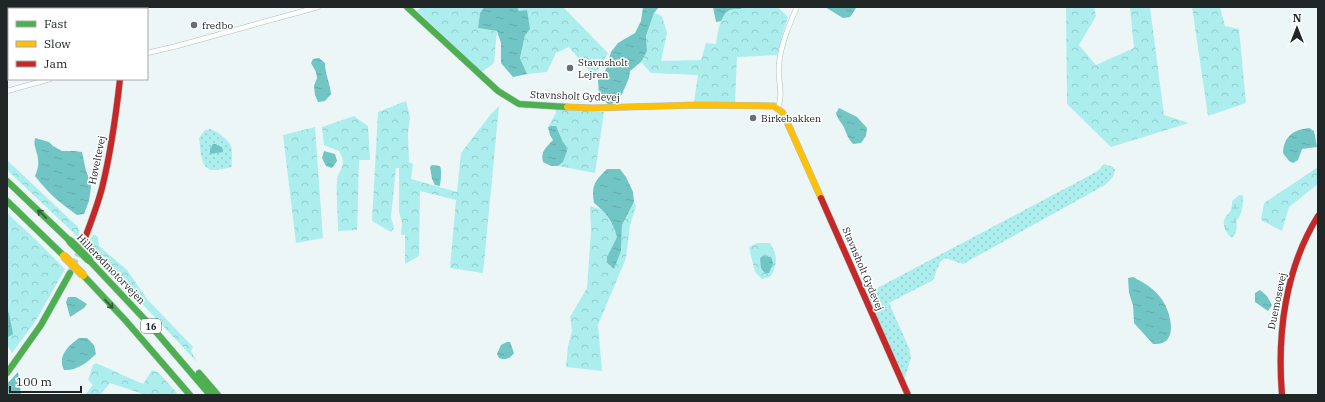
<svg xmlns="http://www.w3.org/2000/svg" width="1325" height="402" font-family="'IBM Plex Serif',serif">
  <defs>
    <pattern id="grass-dots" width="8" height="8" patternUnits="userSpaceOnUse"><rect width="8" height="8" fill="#aceeee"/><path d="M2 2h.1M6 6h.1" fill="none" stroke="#94cccc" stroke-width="1.8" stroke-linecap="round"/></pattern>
    <pattern id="forest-crowns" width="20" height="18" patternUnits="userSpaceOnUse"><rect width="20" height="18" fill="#aceeee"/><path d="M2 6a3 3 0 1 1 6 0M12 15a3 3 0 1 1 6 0" fill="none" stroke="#94cccc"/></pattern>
    <pattern id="wetland-marsh" width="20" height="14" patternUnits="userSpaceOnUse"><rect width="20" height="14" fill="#aceeee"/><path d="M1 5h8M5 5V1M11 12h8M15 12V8" fill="none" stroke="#94cccc"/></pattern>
    <pattern id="water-ripples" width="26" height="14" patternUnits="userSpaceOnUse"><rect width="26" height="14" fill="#71c5c4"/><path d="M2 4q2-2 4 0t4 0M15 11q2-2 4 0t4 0" fill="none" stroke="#62a9a8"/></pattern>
  </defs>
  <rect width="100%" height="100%" fill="#ecf6f6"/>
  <path fill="url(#grass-dots)" d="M210,129C218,132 227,138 231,146C233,152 231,161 232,167C226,168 219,170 213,170C199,169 201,148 199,138L205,130Z
    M1104,164L1113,167L1115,170L1113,177L1105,185L963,264L945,258L940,262L933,280L889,303L909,348L911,357L904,381L866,294L1098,171Z"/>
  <path fill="url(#forest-crowns)" d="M421,7H484L480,13L478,28L497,31L494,63L482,72L417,11Z
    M517,7H563L608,53L594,77L569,47L556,53L547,72L527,74L520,58L525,35Z
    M744,7H778L788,17L783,33L777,55L737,57L735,102H694L698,75L651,73L641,62L647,51L646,36L654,13L662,16L667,33L661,61L701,60L706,43L716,44C718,34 719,12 732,10C737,9 740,11 744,7Z
    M1066,7H1094L1096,16L1079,45L1096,65L1134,48L1130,7H1150L1164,115L1189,123L1111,147L1067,104Z
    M1192,7H1220L1225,26L1239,29L1246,103L1208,116Z
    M406,101L410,117L408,134L409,162L413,164L411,179L457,192L461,153L491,114L499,106L483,273L450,268L456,200L420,191L419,256L405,264V235H401L402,223L399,212V168H396L391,217L394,228L391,232L372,221L378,112Z
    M555,109L604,112L595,173L558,166L563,162V142L558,130L551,126L548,127L556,113Z
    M354,116L368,126L370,160H359L357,230L338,231C338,215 336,197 337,180C339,168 348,166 339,151L324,145L322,127Z
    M315,127L323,238L296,243L283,135Z
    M7,160L78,227L79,231V236H77L7,170Z
    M1318,167V184L1289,207L1282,231L1261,220L1264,203Z
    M634,202L636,206L630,225L626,258L598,325L602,371L566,367L568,346L572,331L570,317L587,288L591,231L590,206L603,210L614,227L617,237L607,257V263L611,267L621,251L622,225Z
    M7,213L34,238L65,269L35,322L12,353L7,345Z
    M93,235H95L98,237L99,246L127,270L147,299L193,347L191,351L197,362L100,259L86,246Z
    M757,243H770C778,257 778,263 770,277L762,279L755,272L749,247Z
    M96,363L143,384L152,370L159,373L177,393L175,395H146L110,383L100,395H85L93,385L88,380L93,365Z"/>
  <path fill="url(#wetland-marsh)" d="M1239,195H1243C1243,204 1243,214 1236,221C1238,227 1236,234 1232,238C1227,235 1221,225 1225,218C1226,215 1229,214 1231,210C1232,208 1232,204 1232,201Z"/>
  <path fill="url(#water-ripples)" d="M484,7H517L519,11L527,10L530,29L525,35L520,58L527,74L513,77L501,63V43L497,31L478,28L480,13Z
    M643,7H659L654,13L646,36L647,51L641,62L630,71L629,78L622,94L612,104H608L599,96L598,80L605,72L611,52L618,43L635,33L641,21Z
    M713,7H744C739,11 735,8 730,10C725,12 723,17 721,21L716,22Z
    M825,7H855L856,8L850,17L843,18Z
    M319,58L325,63C325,74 330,83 331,94L325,101L318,102L315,95L314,86L317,78L316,72L311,63L313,59Z
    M839,108L857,117L867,128L866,136L861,143L853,144C848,138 848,137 845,130C843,123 838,121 836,113Z
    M551,126H556L563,142L566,146L567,151L563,162L558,166H551L543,162C540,151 547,147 553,140L550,135L548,127Z
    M1309,128L1314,131L1317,147L1302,149L1298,160L1293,163L1289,161L1283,153C1284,136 1293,130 1309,128Z
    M35,138L49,142L53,146L62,151H75L82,152L86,171L89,178L91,187L89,201L84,214L77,215C60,203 48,193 35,176C37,171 39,166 38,160C38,152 33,147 35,138Z
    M213,144H215L222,147L223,152L210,154V149Z
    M324,151L335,154L337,161L332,168L326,166L322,158Z
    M432,165L440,166C442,171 441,179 440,185L439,186L435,185L432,179L430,167Z
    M607,169H620L626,177L633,192L634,202L622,225L621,251L614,269L607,263V257L617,237C613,222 606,212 594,203C591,185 595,181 607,169Z
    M764,256L771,257L773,263L769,273H765L761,268L760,258Z
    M1133,277C1143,282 1153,288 1160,297C1168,306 1176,330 1167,340C1163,344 1158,344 1153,344L1134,323L1133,305L1129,293L1128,278Z
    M1260,290L1267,296L1272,305L1268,311L1255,302V293Z
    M68,297H76L87,304L84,308L70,317L66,302Z
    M7,312L9,313L13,334L8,337L7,336Z
    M79,338H87L94,345L96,354C88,362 76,371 64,370C57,356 68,346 79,338Z
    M507,342H510L514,353C510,359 505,360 499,358L497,354L501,345Z
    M18,372L21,395H8L7,384Z"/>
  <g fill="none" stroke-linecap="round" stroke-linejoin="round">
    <path stroke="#c3cdcc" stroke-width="6" stroke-dasharray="6 3" stroke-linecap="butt" d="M70,273L83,243"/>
    <g stroke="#b4bcbc" stroke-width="5.5">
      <path id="street" d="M147,53L177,46L318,7
        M7,91L50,79
        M778,107C784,94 777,78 779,64C781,44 789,25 797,7"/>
    </g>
    <g stroke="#b4bcbc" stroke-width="7">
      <path id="fast" d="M130,7V9
        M407,7L498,91L519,104L567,107
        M7,181L70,241
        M7,201L64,256
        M89,260L151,326L210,395
        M83,275L126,321L190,395
        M7,373L41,325L70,273
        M199,373L218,395"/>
    </g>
    <g stroke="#b4bcbc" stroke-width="7">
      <path id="slow" d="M567,107L593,108L697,105L774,106L783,113L821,198"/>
    </g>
    <g stroke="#b4bcbc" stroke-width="7">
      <path id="jam" d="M821,198L908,395
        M83,243C90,225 97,207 102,188C111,152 116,115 120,79
        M1282,395C1277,334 1285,269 1318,216"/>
    </g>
    <use href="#street" stroke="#fcfefe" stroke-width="4.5"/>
    <use href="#fast" stroke="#4caf50" stroke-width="6"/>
    <use href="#slow" stroke="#ffc107" stroke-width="6"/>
    <use href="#jam" stroke="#c62828" stroke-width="6"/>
    <g stroke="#b4bcbc" stroke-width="9" stroke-linecap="butt">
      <path id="fast-bridge" d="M70,241L89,260"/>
    </g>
    <g stroke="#b4bcbc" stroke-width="9" stroke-linecap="butt">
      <path id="slow-bridge" d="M64,256L83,275"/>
    </g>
    <use href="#fast-bridge" stroke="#4caf50" stroke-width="8"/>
    <use href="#slow-bridge" stroke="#ffc107" stroke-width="8"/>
  </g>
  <defs><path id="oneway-shaft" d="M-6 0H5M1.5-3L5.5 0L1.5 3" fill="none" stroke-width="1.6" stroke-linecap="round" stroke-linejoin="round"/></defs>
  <g stroke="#325d37">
    <use href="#oneway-shaft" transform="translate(42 214) rotate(-136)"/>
    <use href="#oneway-shaft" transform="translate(109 304) rotate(47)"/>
  </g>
  <g fill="#676f6f" stroke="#fff" stroke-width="1.5">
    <circle cx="194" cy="25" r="4"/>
    <circle cx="570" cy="68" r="4"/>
    <circle cx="753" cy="118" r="4"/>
  </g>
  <g text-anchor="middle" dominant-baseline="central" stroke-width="3" stroke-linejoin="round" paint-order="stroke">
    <rect fill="#fff" stroke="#636867" stroke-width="1" x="141" y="319" width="20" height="14" rx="3"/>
    <g font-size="9" font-weight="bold" fill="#202726">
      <text x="151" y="326">16</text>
    </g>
    <g font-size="10" fill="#202726" stroke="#fff" text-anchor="start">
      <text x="202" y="25">fredbo</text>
      <text x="578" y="62">Stavnsholt<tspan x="578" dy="12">Lejren</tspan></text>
      <text x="761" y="118">Birkebakken</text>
    </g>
    <g font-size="10" fill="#202726" stroke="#fff">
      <text transform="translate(575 96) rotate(2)">Stavnsholt Gydevej</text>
      <text transform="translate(97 160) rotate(-78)">Høveltevej</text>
      <text transform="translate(111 269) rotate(46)">Hillerødmotorvejen</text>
      <text transform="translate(863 269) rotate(67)">Stavnsholt Gydevej</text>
      <text transform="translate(1277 301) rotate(-78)">Duemosevej</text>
    </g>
  </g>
  <rect width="1325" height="402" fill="none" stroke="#202726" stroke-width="16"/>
  <rect x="8" y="8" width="140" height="72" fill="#ffffff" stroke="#a6a9a8"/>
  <rect x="16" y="21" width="20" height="6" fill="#4caf50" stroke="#a6a9a8"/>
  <text x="44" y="28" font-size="12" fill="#202726">Fast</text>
  <rect x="16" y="41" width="20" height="6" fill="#ffc107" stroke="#a6a9a8"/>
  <text x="44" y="48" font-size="12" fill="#202726">Slow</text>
  <rect x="16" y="61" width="20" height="6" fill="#c62828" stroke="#a6a9a8"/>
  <text x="44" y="68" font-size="12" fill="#202726">Jam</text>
  <g transform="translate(1297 28)" stroke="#ffffff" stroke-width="3" paint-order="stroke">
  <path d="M0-3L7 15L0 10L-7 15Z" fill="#202726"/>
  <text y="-6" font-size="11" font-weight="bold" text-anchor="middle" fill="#202726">N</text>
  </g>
  <path d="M10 386v6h71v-6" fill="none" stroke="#202726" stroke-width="2"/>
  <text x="16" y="386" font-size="12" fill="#202726" stroke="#ffffff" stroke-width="3" paint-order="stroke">100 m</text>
</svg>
